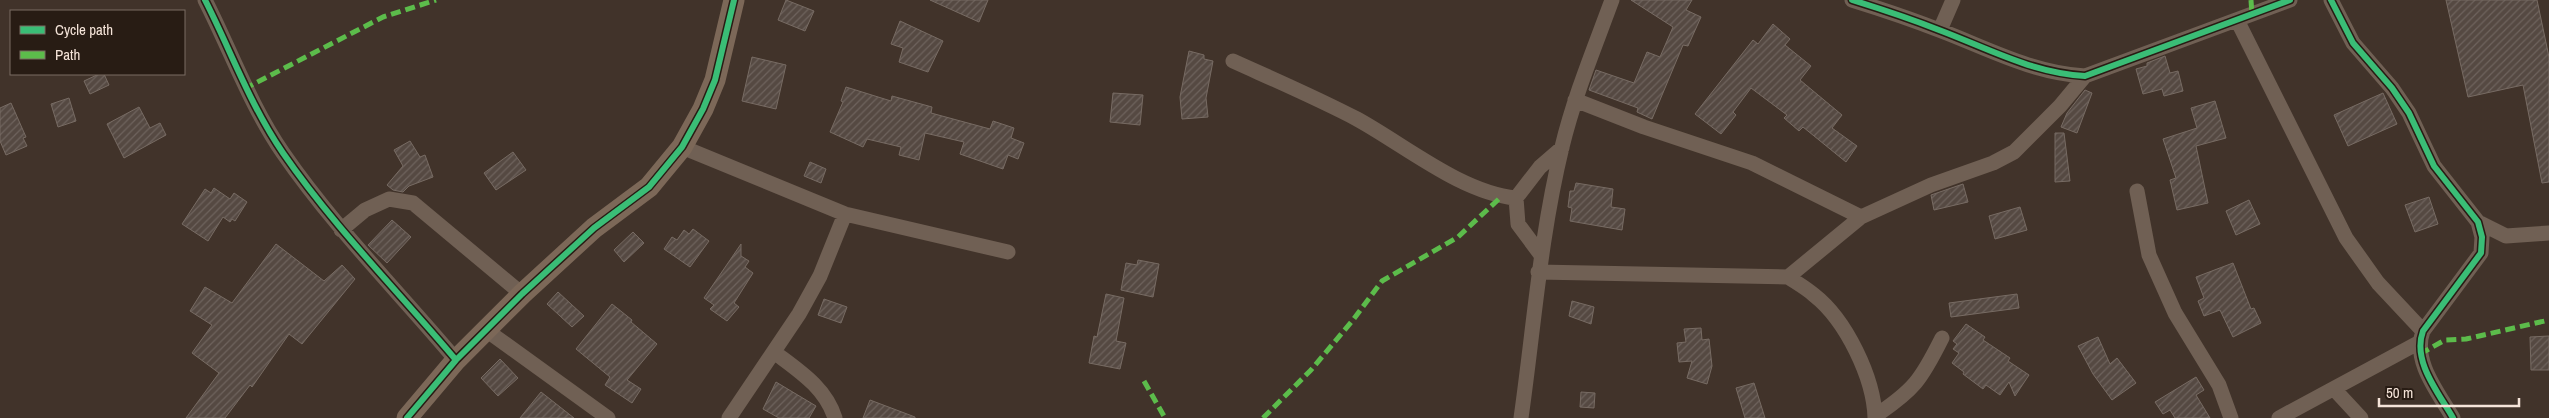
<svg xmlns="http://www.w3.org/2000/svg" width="2549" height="418" font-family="'Archivo Narrow',sans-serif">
  <defs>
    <pattern id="building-hatch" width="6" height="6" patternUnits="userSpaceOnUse" patternTransform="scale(1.25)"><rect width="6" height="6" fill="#554942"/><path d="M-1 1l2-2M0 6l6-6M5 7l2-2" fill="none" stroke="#6e635d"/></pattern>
  </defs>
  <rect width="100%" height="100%" fill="#41332a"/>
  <path fill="url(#building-hatch)" stroke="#776b63" d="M786,0L814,11L805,31L778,20Z
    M930,0H988L979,22Z
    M1631,0H1692L1686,10L1701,17L1688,46L1683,45L1652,119L1637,112L1638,108L1589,90L1596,70L1634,83L1647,52L1660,57L1673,27Z
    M2446,0H2537L2549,57V182L2542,183L2523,85L2468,97Z
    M900,21L943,41L928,72L899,62L903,48L891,44Z
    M1773,24L1790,39L1785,45L1811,66L1800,80L1842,115L1832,128L1857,146L1846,162L1803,127L1799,131L1784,118L1787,115L1751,88L1733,112L1736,115L1721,134L1695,114L1753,40L1758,44Z
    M1189,51L1204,55V59L1213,61L1206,98L1208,117L1182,119L1180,97Z
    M2165,56L2170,73L2178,71L2183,91L2164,96L2162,89L2143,94L2136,69L2147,66V63Z
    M752,57L786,65L776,109L742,101Z
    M99,74H104L109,85L90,94L84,81Z
    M846,87L891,101L892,96L932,107L931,113L990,129L993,121L1014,128L1011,138L1024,143L1018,159L1008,155L1003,169L960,154L964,142L925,133L919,160L899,155L901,147L867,139L863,147L830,132L843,102L841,101Z
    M2085,90L2092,93L2077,133L2061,127L2067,113Z
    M1113,93L1143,95L1140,125L1110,122Z
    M2383,93L2397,124L2348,146L2334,115Z
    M69,98L76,121L58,127L51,104Z
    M2215,101L2226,138L2196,146L2208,203L2177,210L2170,180L2176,178L2163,139L2197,128L2191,108Z
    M11,103L26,137L23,138L27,146L6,155L0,141V108Z
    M139,107L150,128L160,123L166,135L124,158L107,124Z
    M2055,133H2064L2070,181L2055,182Z
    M410,141L420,157L425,155L433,177L409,186L403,192L393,190L387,185L403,166L394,150Z
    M513,152L526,170L496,190L484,173Z
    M810,162L826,169L821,183L804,176Z
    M1576,183L1613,189L1611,207L1625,209L1622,230L1570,221L1572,208L1568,207L1570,191H1574Z
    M1963,184L1968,202L1934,210L1931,195Z
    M214,188L230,199L234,193L247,202L235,221L232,219L230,222L223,217L208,241L182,224L205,189L211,193Z
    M2429,197L2438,224L2415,232L2405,205Z
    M2249,200L2260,224L2236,235L2226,211Z
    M2020,207L2027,230L1995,239L1989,216Z
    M392,220L411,237L387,263L368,245Z
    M693,229L709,241L690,267L664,249L672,237L677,240L684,230L689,234Z
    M633,232L644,243L624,262L614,250Z
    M276,244L324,281L342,265L355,279L302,344L289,334L252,387L250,385L225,418H186L219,373L192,353L212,325L190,311L205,287L232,303Z
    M741,244V256L749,261L745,267L753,273L734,303L739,307L727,321L710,309L714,305L704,298Z
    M1138,260L1159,264L1153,297L1121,290L1126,263L1137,265Z
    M2233,263L2251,309L2254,308L2261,323L2233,337L2220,310L2204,316L2198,301L2204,298L2196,277Z
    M558,292L584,316L572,327L547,304Z
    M1106,294L1124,298L1116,341L1126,343L1120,369L1089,363L1094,336L1097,337Z
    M2017,294L2019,308L1951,317L1949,303Z
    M824,299L847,307L841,323L818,315Z
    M1572,301L1594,307L1591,324L1569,316Z
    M612,304L632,320L631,322L657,344L627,380L641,389L632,403L605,385L610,377L576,349Z
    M1966,324L1985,337L1983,340L2010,358L2008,361L2029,375L2015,396L2009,382L2000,395L1986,385L1983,389L1963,374L1964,372L1952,363L1959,353L1953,349L1957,344L1953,341Z
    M1701,328L1702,340L1709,339L1712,366L1707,384L1687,378L1692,361L1679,362L1677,343L1686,342L1684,329Z
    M2549,336V370H2531L2530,337Z
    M2098,337L2110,364L2117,358L2136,383L2112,400L2093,374L2078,346Z
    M500,359L518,378L498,396L481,378Z
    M2196,377L2204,390L2196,395L2210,418H2175L2170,410L2163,414L2155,402Z
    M776,382L816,406L809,418H779L763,409Z
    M1754,383L1765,418H1745L1736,388Z
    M541,392L574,418H520Z
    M1581,392L1595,393L1594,408L1580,407Z
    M870,400L915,417V418H863Z"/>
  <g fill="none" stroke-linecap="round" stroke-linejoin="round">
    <path stroke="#706054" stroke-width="15" d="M205,0C231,51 250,105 283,153C334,227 398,291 456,360
      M1852,0C1881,9 1911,19 1939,30C1987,48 2032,73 2085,76L2290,0
      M2331,0L2353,43L2392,88L2409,113L2434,166L2478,222L2482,237L2481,253L2423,331C2412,361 2438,392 2453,418
      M2237,20L2346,238L2378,283L2423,331
      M1940,30L1953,0
      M1233,61C1275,80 1317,98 1357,119C1406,146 1462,193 1516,198
      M1575,100L1644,127L1752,163L1861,217
      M682,147L845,214L1008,252
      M2137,191L2149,255L2175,313L2219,385L2231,418
      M2478,222L2506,236L2549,233
      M341,230L365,210L389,199L413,203L522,294
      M1541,255L1518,224L1516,198L1540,167L1562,148
      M1538,272L1788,277C1797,283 1806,288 1814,295C1846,320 1874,378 1875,418
      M1788,277L1861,217L1931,185L1993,163L2014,152L2060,106L2085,76
      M486,330L608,418
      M774,352C799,371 825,387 835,418
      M2335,390L2361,418
      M1875,416C1914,390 1921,380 1942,338
      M729,418L799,314L820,276L845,214
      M1521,418C1534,327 1540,237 1562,147C1574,97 1594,49 1612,0
      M2279,418L2418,343"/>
    <path stroke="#7c6858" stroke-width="21" d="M407,418L456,360L522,294L594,228L649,187L682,147L703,109L715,80L734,0"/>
    <path stroke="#5cbc4b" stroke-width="5" stroke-dasharray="10 5" stroke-linecap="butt" d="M2251,0L2252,15
      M244,89L383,17L436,0
      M2420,354L2445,340L2466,339L2549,320
      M1144,381L1165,418
      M1263,418L1311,370L1353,320L1382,281L1458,237L1501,197"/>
    <g stroke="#281c14" stroke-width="9">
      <path id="cycleway" d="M205,0C231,51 250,105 283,153C334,227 398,291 456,360
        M1852,0C1881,9 1911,19 1939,30C1987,48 2032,73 2085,76L2290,0
        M2331,0L2353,43L2392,88L2409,113L2434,166L2478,222L2482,237L2481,253L2423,331C2412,361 2438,392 2453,418
        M407,418L456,360L522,294L594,228L649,187L682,147L703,109L715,80L734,0"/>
    </g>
    <use href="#cycleway" stroke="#3abd76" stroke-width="6"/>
  </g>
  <rect x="10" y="10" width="175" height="65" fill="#281c14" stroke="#7a6c63"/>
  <rect x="20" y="26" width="25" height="8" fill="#3abd76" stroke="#7a6c63"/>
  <text x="55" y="35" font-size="15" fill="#f5e4d9">Cycle path</text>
  <rect x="20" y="51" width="25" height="8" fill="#5cbc4b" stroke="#7a6c63"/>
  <text x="55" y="60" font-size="15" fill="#f5e4d9">Path</text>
  <path d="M2379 398v8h140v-8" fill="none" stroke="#f5e4d9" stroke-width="2.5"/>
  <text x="2386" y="398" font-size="15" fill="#f5e4d9" stroke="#281c14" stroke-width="4" paint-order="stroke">50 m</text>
</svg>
